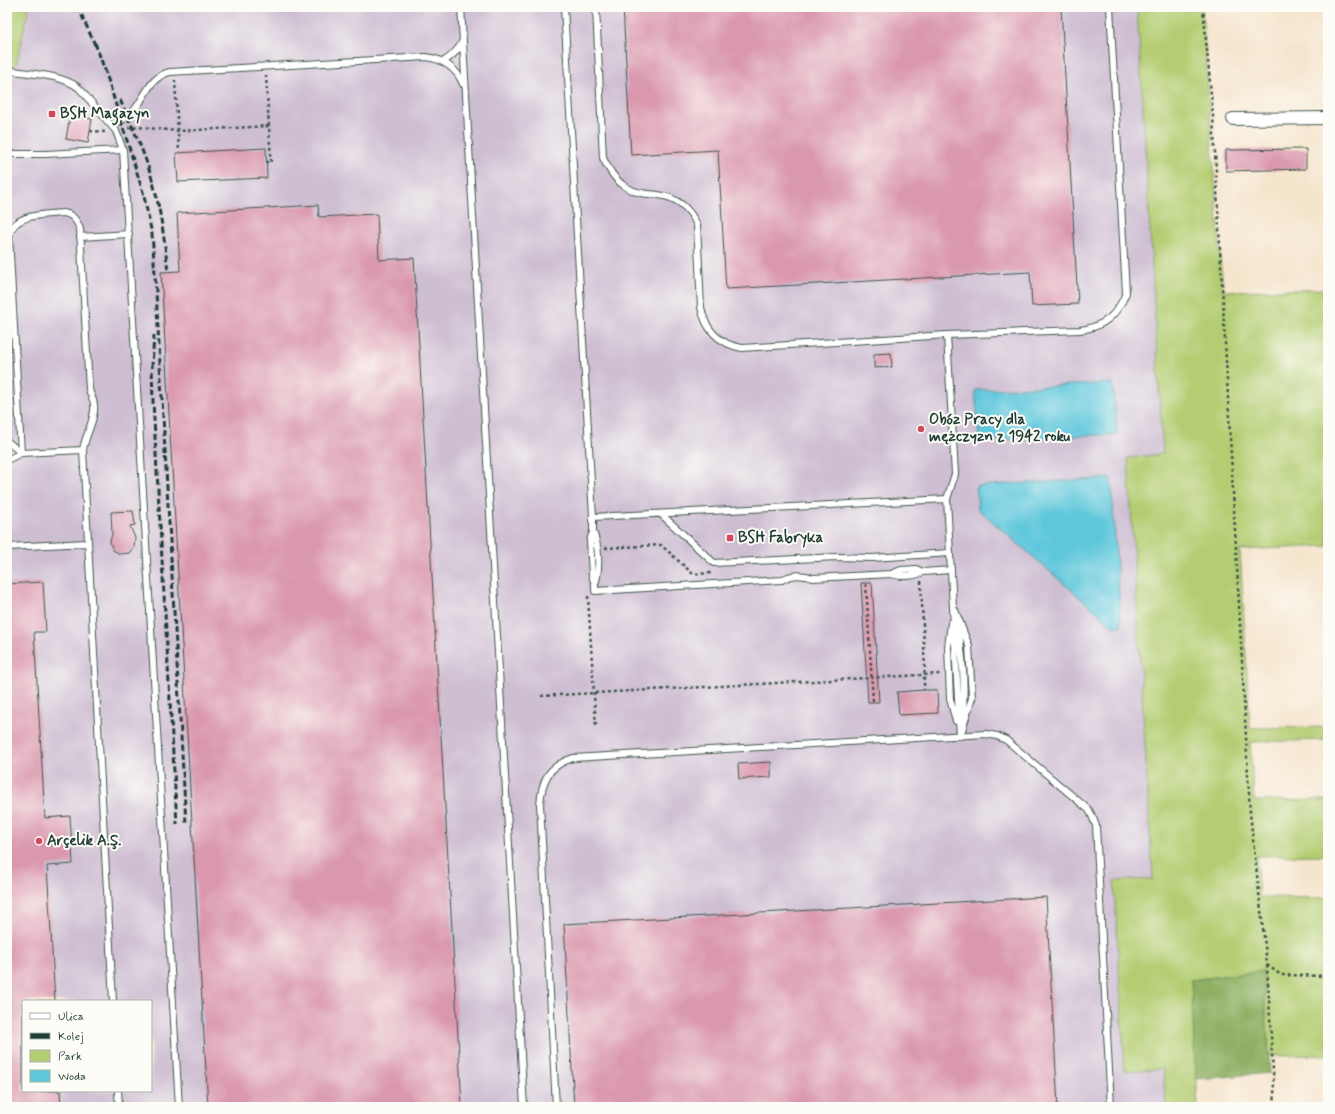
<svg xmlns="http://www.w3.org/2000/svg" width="1335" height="1114" font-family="Mynerve,sans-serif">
  <rect width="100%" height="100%" fill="#fdfcf7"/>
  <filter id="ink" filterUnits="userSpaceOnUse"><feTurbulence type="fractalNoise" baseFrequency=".025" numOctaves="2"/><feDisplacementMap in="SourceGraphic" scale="8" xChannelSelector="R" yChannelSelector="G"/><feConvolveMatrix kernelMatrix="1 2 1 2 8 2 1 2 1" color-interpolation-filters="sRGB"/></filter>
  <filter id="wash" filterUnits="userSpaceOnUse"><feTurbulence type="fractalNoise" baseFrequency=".012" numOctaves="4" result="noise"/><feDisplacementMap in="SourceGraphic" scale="16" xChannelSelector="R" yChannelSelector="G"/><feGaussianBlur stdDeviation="0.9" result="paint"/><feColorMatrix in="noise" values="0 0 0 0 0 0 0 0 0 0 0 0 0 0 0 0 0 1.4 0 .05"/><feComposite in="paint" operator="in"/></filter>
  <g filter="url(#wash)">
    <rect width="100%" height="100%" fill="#f5e5cd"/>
    <path fill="#cdbed2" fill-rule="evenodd" d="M29,7H1137L1163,454L1128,458L1153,880L1114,881L1125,1070L1163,1069L1166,1107H7V101ZM23,1001H151V1091H23Z"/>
    <path fill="#b4cd72" stroke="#6a8553" d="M7,7H29L16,65L13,66L7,63Z
      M1137,7H1202L1223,291L1328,289V491H1325L1324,506H1328V546L1240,550L1250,728L1328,727V740L1250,742L1254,801L1328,800V855L1256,856L1259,897L1328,898V1055L1269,1056L1263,971L1191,980L1198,1107H1166L1163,1069L1125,1071L1114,881L1153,879L1128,458L1163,454Z"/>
    <path fill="#8fb064" stroke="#57764c" d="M1263,971L1270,1073L1196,1079L1191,980Z"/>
    <path fill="#5fc7dc" stroke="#3f8288" d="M1113,383L1117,434L979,441L975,390Z
      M1111,478L1121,626L1114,627L978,509L976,486Z"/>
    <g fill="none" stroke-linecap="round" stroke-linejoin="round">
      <path stroke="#5fc7dc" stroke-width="4" d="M7,31L12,7"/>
    </g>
    <g id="blocks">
      <path fill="#da98af" d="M623,7H647V12L735,7H1061L1078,304L1032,306L1030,272L726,289L718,150L631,155Z
        M70,115L92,119L88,143L66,139Z
        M266,148L267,178L178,182L176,153Z
        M1306,149V169L1226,171V150Z
        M318,205L319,217L377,214L379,260L414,258L462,1107H208L161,272L180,271L177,213Z
        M891,353L892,367L874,368V354Z
        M133,511L135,525L130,526L135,538L134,547L129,553L120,554L113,550L110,542L112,534L111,512Z
        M43,582L46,632H34L45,818L70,816L73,864L47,866L55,1001H23V1091H60L61,1107H7V584Z
        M861,583H872L879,702H868Z
        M924,690H937L938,713L899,715L897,692Z
        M771,762V777L739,779L738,764Z
        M1046,897L1058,1107H574L564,924Z"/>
    </g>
  </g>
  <g filter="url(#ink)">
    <use href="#blocks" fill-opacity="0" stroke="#3f564b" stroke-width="1"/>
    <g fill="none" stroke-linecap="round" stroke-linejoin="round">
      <g stroke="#3f564b" stroke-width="8">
        <path id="lane" d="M461,7L524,1107
          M564,7L593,517L947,499L960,736
          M596,7L603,158C609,170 616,182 628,188C637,194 648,194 658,195C677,197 690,209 697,225L701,307C705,329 719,344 742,348L947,335L1080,330C1104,327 1117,315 1126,293L1110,7
          M443,62C452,56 458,51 462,42
          M7,70C29,74 61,74 79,88L116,131L123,150L179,1107
          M113,125C118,122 126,119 131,114C145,100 148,77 170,72L426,57C442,59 457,68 463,84
          M7,154H45L123,150
          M80,237L129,234
          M7,441L21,453
          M21,453L9,236C13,213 45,215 63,213C73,214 77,221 80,229L89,389C90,394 93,398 94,404C96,419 85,435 83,450
          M7,460L21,453L83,450L113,1001
          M947,499L955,474L947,335
          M661,514L714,563L837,557L872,558L950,553
          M593,517V532L590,540L592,576L595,584V591L782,580C791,574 803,574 813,578L891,574L901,570L916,569L923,572L951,570
          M593,532C599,545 600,570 595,584
          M7,547L87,543
          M891,574C902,577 913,577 923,572
          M955,610L969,646L972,698L961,733
          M957,622C963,655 966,688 962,721
          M951,623L948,647L950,699L956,721
          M118,1091L119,1107
          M556,1107L540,804C542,780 548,766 573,758L986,734L997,736L1006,740L1089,810L1093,818L1096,826L1111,1107"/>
      </g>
      <g stroke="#3f564b" stroke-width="14">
        <path id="street" d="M1233,119L1328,118"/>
      </g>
      <path stroke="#3f564b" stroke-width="2.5" stroke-dasharray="3 3" stroke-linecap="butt" d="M1203,7L1213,115L1250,813L1267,964L1275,1107
        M266,75L271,162H267
        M175,80L179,152
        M128,128L138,127L178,131L269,126
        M90,131L106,132
        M605,548L661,545L693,574L713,573
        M921,581L925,670L924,675V690
        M866,584L873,701
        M588,596L596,727
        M541,696L940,674
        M1267,965L1281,975L1328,976"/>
      <use href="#lane" stroke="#fff" stroke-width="6"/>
      <use href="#street" stroke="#fff" stroke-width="12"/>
      <path stroke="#1f3d34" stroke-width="3" stroke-dasharray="6 3" stroke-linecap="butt" d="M78,7L96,47
        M95,43L106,73L143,192L152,234L155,274L186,824
        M120,100C133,128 146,156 154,186C161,214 165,243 168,272
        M154,335L152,366L153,401L177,824"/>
    </g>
  </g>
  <g fill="#d1495b" stroke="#fdfcf7" stroke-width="1.5">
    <rect x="48" y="110" width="8" height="8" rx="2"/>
    <circle cx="921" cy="429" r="4"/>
    <rect x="726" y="534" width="8" height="8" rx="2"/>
    <circle cx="39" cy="841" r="4"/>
  </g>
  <g text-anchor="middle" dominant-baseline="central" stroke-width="4" stroke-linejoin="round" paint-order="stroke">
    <g font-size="15" font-weight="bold" fill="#1f3d34" stroke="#fdfcf7" text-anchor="start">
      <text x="60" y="114">BSH Magazyn</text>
      <text x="929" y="420">Obóz Pracy dla<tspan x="929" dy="17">mężczyzn z 1942 roku</tspan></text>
      <text x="738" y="538">BSH Fabryka</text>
      <text x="47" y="841">Arçelik A.Ş.</text>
    </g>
  </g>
  <rect width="1335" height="1114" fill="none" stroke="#fdfcf7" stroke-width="24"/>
  <rect x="22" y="1000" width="130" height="92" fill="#fdfcf7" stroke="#a4b0a9"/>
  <rect x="30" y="1013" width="20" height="6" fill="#ffffff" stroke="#a4b0a9"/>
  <text x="58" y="1020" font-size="12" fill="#1f3d34">Ulica</text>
  <rect x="30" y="1033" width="20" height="6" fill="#1f3d34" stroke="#a4b0a9"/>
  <text x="58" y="1040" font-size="12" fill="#1f3d34">Kolej</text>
  <rect x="30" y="1050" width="20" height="12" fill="#b4cd72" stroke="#a4b0a9"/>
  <text x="58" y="1060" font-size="12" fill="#1f3d34">Park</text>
  <rect x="30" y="1070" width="20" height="12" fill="#5fc7dc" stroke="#a4b0a9"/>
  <text x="58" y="1080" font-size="12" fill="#1f3d34">Woda</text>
</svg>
